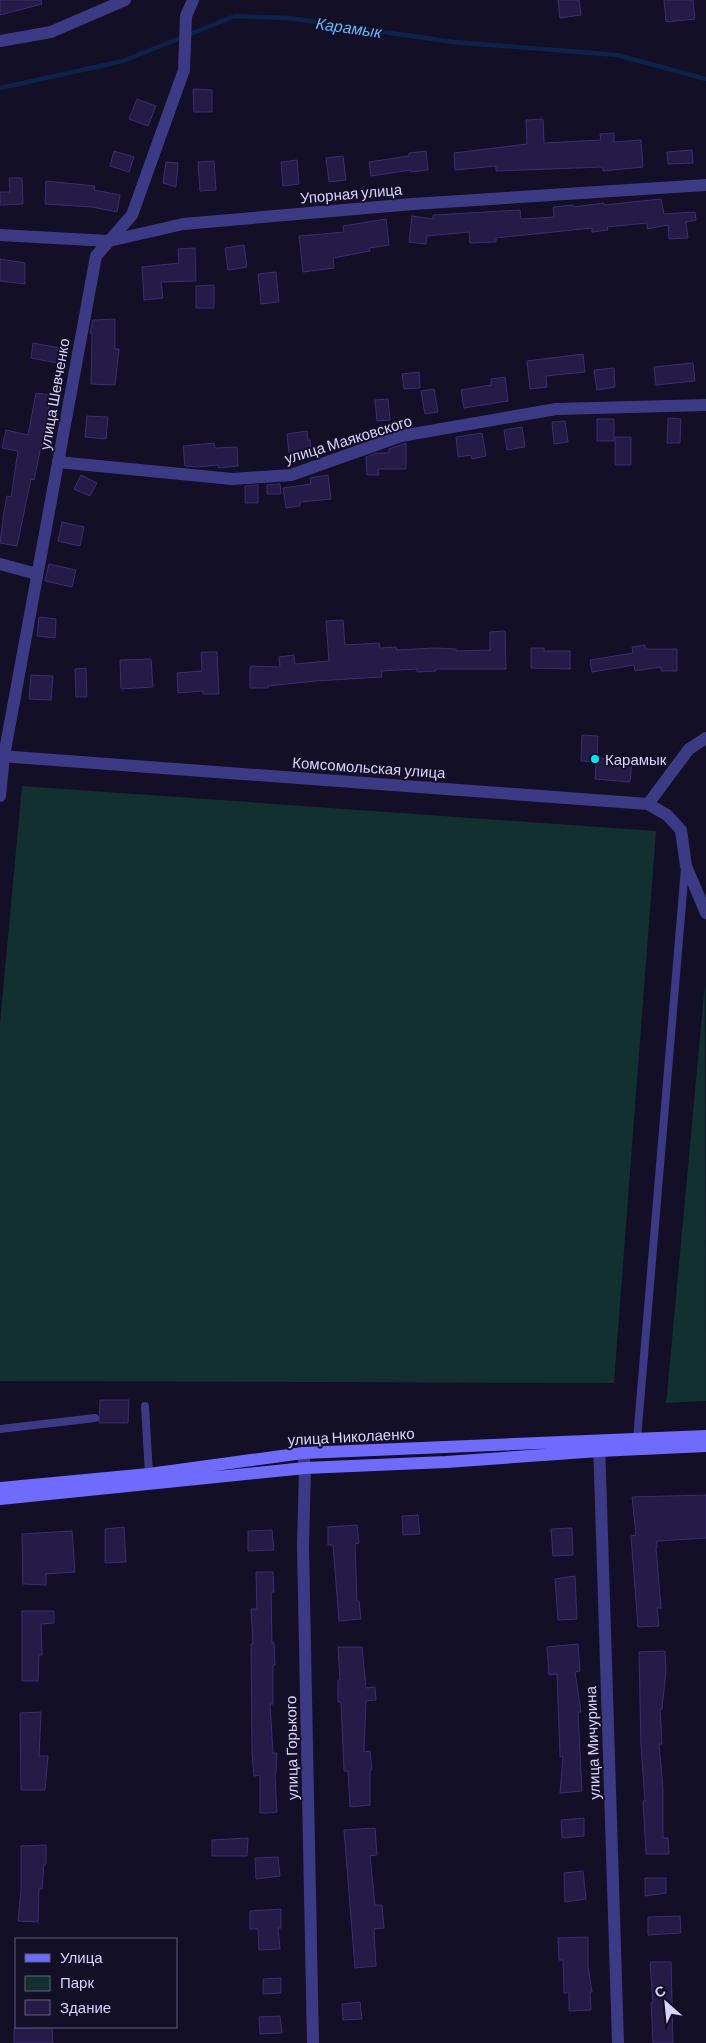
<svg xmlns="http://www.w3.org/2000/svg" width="706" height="2043" font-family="Barlow,sans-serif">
  <rect width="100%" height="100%" fill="#130f26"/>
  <path fill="#12302f" d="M22,786L656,831L614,1383L0,1381V1023Z
    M705,983L706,1401L666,1403L667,1394Z"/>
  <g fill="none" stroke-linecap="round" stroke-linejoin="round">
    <path stroke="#0c2248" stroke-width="4.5" d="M0,88L123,61L235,16L288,18L453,42L617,55L706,79"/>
  </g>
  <path fill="#241b47" stroke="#3b2d73" d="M0,0H41L42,4L0,15Z
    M558,0H579L581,15L560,18Z
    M664,0H693L695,19L666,22Z
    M193,89L212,90V112H194Z
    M137,99L156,106L148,126L129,119Z
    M543,119L544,143L601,140L600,134L614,133V142L641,140L643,167L603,171V167L496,171V166L455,170L454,153L527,144L526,120Z
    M692,150L693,163L668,164L667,152Z
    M114,151L134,157L129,172L110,166Z
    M426,151L428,170L411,172V170L371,176L369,162L409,156V153Z
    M343,156L346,180L329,182L326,158Z
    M297,160L299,184L283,186L281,162Z
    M214,161L216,190L200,191L198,162Z
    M166,162L178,163L176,187L163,183Z
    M9,178H22L23,204L0,205V192H10Z
    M46,181L95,186L94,190L120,195L117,212L92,207L45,204Z
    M661,199L664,214L695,212L696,220L686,222L688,238L669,239L668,225L647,229V223L607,227L608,230L592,232V228L496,238V242L470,243L469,232L427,236L426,244L409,242L412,216L433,219V215L520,210L521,219L554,217L553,207L573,205L574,207L604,203V205Z
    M386,219L389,245L369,248L370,251L333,258L334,268L303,272L299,236L344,232L343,226Z
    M244,245L247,267L228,270L225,248Z
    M195,248L196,281L161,282L163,298L144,300L142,267L179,263L178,249Z
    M0,259L25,263V284L0,281Z
    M276,272L279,302L261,304L258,274Z
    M214,285V308H196V286Z
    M115,319V349H119L115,385L91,384L92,333H90L93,320Z
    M33,343L60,348L57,363L31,358Z
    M583,354L585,372L546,376L547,387L530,389L527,361Z
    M693,363L695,381L656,385L654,367Z
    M614,368L615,387L597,390L594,370Z
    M419,372L420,388L404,389L402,374Z
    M505,377L508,401L464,408L461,390L491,385V379Z
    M434,389L438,412L425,414L421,391Z
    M36,393L50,395L48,413L34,480L31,479L17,546L0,543L4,512L7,496L11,497L18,451L2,448L6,430L28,435Z
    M388,399L390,420L377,421L375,400Z
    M87,416L108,417L106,439L85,437Z
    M668,418L681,419L680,443H667Z
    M597,419H614V441H597Z
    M565,421L568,442L554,444L552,422Z
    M522,427L525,447L507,450L504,430Z
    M307,431L308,440H310L311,451L289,453L287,434Z
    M482,433L486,456L472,459L471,455L458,457L456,437Z
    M615,437H631V465H615Z
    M214,443L215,448L237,447L238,466L219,468L218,465L197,467L185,466L183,446Z
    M406,443V469H378L379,475H367L366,457L376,453H389V449Z
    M81,475L97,483L90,496L74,489Z
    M328,475L331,499L300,502V506L286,508L283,488L311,484L310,478Z
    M280,484L281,494H267V485Z
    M258,485V503H245V486Z
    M62,522L84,527L80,546L58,541Z
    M49,564L76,570L72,587L45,581Z
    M39,617L56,619L55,638L37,636Z
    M343,620L345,645L379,643L380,648L396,647L397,650L435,648L456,649V651L490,650V632L505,631L506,669H436V671L417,672V669L381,671L382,677L315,681L268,686V688H250V666L280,667L279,657L294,655L295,664L329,661L326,621Z
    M645,645V649H677V671H661V667L635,671L634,665L592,672L590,660L633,653L632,647Z
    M531,648H544V651H570V669L531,668Z
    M201,652H217L219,694H203V691L178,693L177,673L202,671Z
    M151,659L153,687L121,689L120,660Z
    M86,668L87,697H76L75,669Z
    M31,675L53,676L51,700L29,699Z
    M582,735L598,736L597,758L632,762L630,782L595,779L596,762L581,761Z
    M100,1400H129L128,1423H99Z
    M706,1495V1538L657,1541V1548H656L661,1608H657L659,1626L638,1627L631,1536L636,1535L632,1497Z
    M418,1515L420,1534L403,1535L402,1516Z
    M357,1525L359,1543L355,1544L357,1601H359L361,1619L339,1621L333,1545H328V1527Z
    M124,1527L126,1562L105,1563V1529Z
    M572,1528L573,1555L553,1556L551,1529Z
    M272,1530L274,1550L248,1551V1531Z
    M72,1531L75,1572L46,1574V1585L23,1584L22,1534Z
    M256,1572H273L274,1592H271L272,1643H274L275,1665H273V1704H270L273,1753H277L276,1773L275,1774L277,1812L267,1813H260V1775L254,1776L252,1754L251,1644H253L251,1609H257Z
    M575,1576L577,1619L558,1620L555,1579Z
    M22,1611H54V1623L41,1624L42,1655H39L38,1681H22Z
    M578,1644L580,1671L575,1672L581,1712H578L582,1791L560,1793L563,1756L560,1757L557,1674L549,1675L547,1647Z
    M338,1647H362L366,1688L375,1687L376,1700L366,1701L364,1752L370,1751L372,1770H370V1805L350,1807L348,1771H344L341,1702H338V1680H340Z
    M665,1651L666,1670L662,1709H660L662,1744H659L663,1788V1838H668L669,1854H646L643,1801H645L641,1745L639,1652Z
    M41,1712L39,1756H48L45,1790H21L20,1713Z
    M584,1818V1836L562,1838L561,1820Z
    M375,1828L377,1855L370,1856L375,1905H382L384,1928L374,1929L376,1966L355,1968L344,1830Z
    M248,1838L247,1856H212V1840Z
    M46,1845V1864H44L42,1889H39L38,1922L18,1921L21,1890V1846Z
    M278,1857L280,1876L256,1879L255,1858Z
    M583,1871L586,1899L565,1902L564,1873Z
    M645,1878H666V1893L645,1896Z
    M281,1909V1928H278L280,1949L259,1950L258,1929H250V1911Z
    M680,1916L681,1933L648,1935V1917Z
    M588,1937V1967L592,1992H590L591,2010L569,2011V1993H564L563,1960H559L558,1938Z
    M650,1962H671L673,2043H653L651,2003H653Z
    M281,1978V1993L263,1994V1979Z
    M360,2002L362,2019L343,2020L342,2004Z
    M280,2016L282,2033L260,2034L259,2017Z
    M52,2027L53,2043H14V2028Z"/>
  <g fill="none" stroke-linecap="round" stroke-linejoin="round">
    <path stroke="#3d3a85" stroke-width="8" d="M145,1406L149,1474
      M0,1429L95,1418
      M637,1439L685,868"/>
    <path stroke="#3d3a85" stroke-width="12" d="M0,41L51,32L125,0
      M0,235L109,241L183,224L413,204L706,185
      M58,462L232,479L291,475L401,436L556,409L706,405
      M0,564L37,574
      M0,756L648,804L689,749L706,738
      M648,804L667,815L681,830L686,866L706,913
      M599,1441L618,2043
      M303,1453L305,1468L303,1547L313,2043"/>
    <path stroke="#3d3a85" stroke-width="12" d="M0,796L4,756L96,256L132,215L184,70L186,16L193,0"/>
    <path stroke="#6f6bff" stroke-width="12" d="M0,1488L149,1474L303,1453L706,1436
      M0,1499L305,1468L446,1462L599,1451L706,1446"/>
  </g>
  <circle fill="#00e5ff" stroke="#130f26" stroke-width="2" cx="595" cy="759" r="5"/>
  <g text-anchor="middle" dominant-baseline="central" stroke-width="4" stroke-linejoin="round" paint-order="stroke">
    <g font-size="15" fill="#d9d4ff" stroke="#130f26">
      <text transform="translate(351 193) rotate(-5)">Упорная улица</text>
      <text transform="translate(54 394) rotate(-80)">улица Шевченко</text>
      <text transform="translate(348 439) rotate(-17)">улица Маяковского</text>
      <text transform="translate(369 767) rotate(4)">Комсомольская улица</text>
      <text transform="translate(351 1436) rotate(-3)">улица Николаенко</text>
      <text transform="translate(592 1743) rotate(-92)">улица Мичурина</text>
      <text transform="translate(291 1748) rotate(-91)">улица Горького</text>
    </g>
    <g font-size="15" fill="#d9d4ff" stroke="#130f26" text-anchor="start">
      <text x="605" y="759">Карамык</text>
    </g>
    <g font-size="16" font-style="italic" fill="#62b6ff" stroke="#130f26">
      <text transform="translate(349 27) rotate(8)">Карамык</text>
    </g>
  </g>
  <rect x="15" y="1938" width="162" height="90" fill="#130f26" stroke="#625e7d"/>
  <rect x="25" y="1954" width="25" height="8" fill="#6f6bff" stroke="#625e7d"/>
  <text x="60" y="1963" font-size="15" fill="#d9d4ff">Улица</text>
  <rect x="25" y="1976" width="25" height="15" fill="#12302f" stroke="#625e7d"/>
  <text x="60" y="1988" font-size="15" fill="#d9d4ff">Парк</text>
  <rect x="25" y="2000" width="25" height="15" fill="#241b47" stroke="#625e7d"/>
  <text x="60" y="2013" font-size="15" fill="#d9d4ff">Здание</text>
  <g transform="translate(666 2003) rotate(333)" stroke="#130f26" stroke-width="4" paint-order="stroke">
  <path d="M0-4L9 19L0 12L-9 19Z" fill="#d9d4ff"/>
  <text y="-8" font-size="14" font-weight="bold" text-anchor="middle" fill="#d9d4ff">С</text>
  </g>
</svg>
